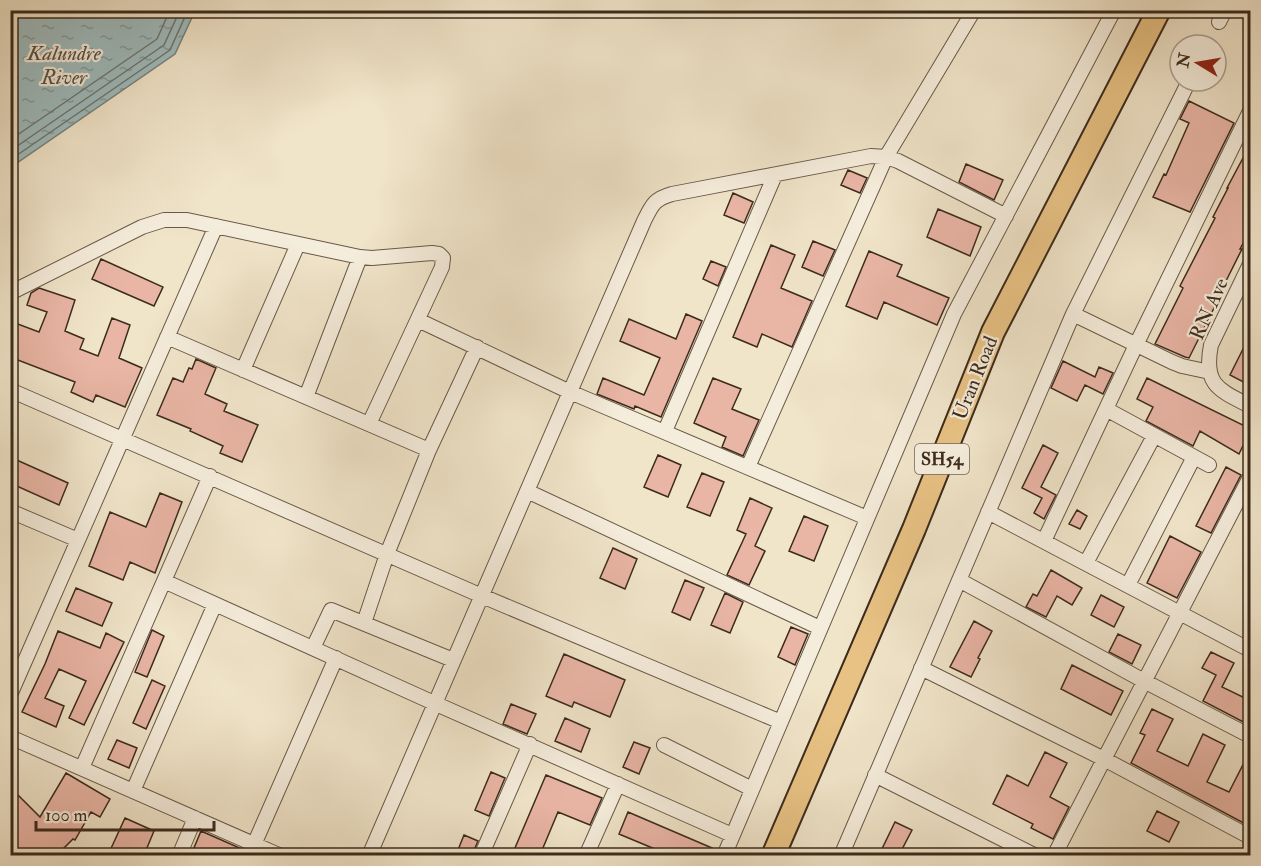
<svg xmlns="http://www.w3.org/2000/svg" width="1261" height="866" font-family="'IM FELL Double Pica',serif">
  <defs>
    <pattern id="water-ripples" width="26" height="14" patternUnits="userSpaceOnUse" patternTransform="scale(1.5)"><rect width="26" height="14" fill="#9ebcbf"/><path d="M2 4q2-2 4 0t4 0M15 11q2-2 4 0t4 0" fill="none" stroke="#82999b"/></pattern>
  </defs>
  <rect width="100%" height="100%" fill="#f0e4c9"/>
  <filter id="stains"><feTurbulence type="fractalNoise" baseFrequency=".00333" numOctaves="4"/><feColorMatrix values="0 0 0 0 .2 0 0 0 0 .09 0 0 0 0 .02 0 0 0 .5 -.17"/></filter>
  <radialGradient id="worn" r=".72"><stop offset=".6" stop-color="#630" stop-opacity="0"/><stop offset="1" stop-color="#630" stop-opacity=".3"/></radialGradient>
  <path fill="url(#water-ripples)" stroke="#77827e" stroke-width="1.5" d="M11,10H194L195,11L175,54L11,167Z"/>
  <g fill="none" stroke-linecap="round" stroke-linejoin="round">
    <path stroke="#6d746e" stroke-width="1.5" d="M10,140L157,39L170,10
      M10,151L164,45L180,10
      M10,160L170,50L188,10"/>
  </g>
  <path fill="#e9b5a5" stroke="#3c2b1d" stroke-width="1.5" d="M1189,101L1234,123L1190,212L1153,197L1164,174L1166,175L1189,123L1180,119Z
    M1251,143V229L1240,249H1242L1226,281L1227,282L1189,358L1185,357L1155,344L1183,288L1180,286L1215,218L1213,217L1228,188H1227Z
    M966,164L1003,180L994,200L959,182Z
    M848,170L867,178L860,193L841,185Z
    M733,193L753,202L744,223L724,215Z
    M938,209L981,227L970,256L927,237Z
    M813,241L835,250L823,276L802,267Z
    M771,245L795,255L781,288L812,301L792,347L762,334L757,347L733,337Z
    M869,251L902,265L897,276L949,298L937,325L884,302L877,319L846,306Z
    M101,259L163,287L154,306L92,279Z
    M711,261L726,267L718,286L703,279Z
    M39,288L75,300L65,331L84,339L80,349L98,356L112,318L130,325L119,358L142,368L125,407L96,395L93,402L71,392L75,382L10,357V321L39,332L47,312L27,305L31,293Z
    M686,314L702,321L661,417L635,406L634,409L597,394L603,378L644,395L660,358L620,341L629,319L676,339Z
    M1251,333V386L1230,375Z
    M196,359L216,368L205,394L227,404L224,411L258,425L242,462L220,453L223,446L190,431L191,429L157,415L173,378L183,382L189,368L192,369Z
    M1063,361L1095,377L1099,367L1113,373L1103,394L1085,385L1077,401L1051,388Z
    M713,378L741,389L732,409L759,420L743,456L722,447L726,437L694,423Z
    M1147,378L1251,429L1239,454L1200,431L1193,446L1146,421L1153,407L1137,399Z
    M1043,445L1058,453L1041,487L1056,495L1044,519L1034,513L1042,498L1022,488Z
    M658,455L681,465L668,497L644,487Z
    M10,457L68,483L59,505L10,483Z
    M1226,467L1241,475L1211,533L1196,526Z
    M702,473L724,482L710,516L687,507Z
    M160,493L182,502L155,573L130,562L123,580L89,566L110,512L146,527Z
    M750,498L772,508L755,546L765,551L749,585L727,575L746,534L737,530Z
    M1077,510L1087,516L1080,529L1069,524Z
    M804,516L828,526L814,561L789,551Z
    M1170,536L1201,552L1177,598L1147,583Z
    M613,548L637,559L625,589L600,578Z
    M1051,570L1082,588L1072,605L1057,596L1046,617L1026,607L1033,594L1037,596Z
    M685,580L704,588L690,620L672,612Z
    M76,588L112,603L102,626L66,611Z
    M725,593L743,602L730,633L711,625Z
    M1101,595L1124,607L1114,627L1091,615Z
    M974,621L992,631L978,658L980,659L971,677L950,667Z
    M791,627L808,634L795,665L778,657Z
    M152,630L164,636L147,677L135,672Z
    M58,631L100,648L106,633L124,642L84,725L69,718L86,681L59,669L45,698L64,706L56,727L22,712L45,664Z
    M1118,634L1141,645L1132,664L1109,652Z
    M1211,652L1234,663L1222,687L1251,701V726L1203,701L1216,675L1202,668Z
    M564,654L625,680L610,717L574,702L572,707L546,696Z
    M1072,665L1123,691L1111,715L1061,689Z
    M152,680L165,686L146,729L133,723Z
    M511,704L536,714L527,734L503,724Z
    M1152,709L1173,719L1157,751L1188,766L1203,734L1225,745L1207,782L1229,792L1251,749V827L1131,763L1145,735L1140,733Z
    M565,718L590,729L581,752L555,741Z
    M117,740L137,748L129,768L108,759Z
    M634,742L650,748L639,774L623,767Z
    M1045,752L1067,763L1050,797L1069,807L1053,839L1031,828L1033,824L993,804L1007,775L1028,786Z
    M491,772L505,778L489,816L475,810Z
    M66,773L110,799L100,817L91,812L75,840L73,839L57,855H25L10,841V787L40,817Z
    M546,775L602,798L590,825L558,812L540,855H512Z
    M1157,811L1179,822L1169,842L1147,831Z
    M628,812L712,848L709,855H661L662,852L619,834Z
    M125,818L154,831L144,855H108Z
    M895,822L912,830L899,855H879Z
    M201,831L242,849L239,855H191Z
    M464,835L478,841L472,855H456Z"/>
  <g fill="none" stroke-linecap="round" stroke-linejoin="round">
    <g stroke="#695948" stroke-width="16">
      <path id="street" d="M1219,22L1225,10
        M1250,264L1211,345C1203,385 1219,390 1250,406
        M10,293L142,227L164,220H187L360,257L372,258L432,253L439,254L443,258L442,267L369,424
        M1073,314L1172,362L1182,366L1210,372
        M418,320L570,392L867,518
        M167,337L429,450
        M243,370L298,244
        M10,390L482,596L781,722
        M306,397L360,257
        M1106,409L1209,465
        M665,431L775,175
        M748,467L886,157L974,10
        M527,491L820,628
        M10,511L78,540
        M988,512L1250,650
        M1044,541L1136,345L1250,111
        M1086,563L1154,436
        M959,580L1144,681L1250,736
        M164,581L434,703L732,835
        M1128,585L1194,457
        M364,623L387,554L429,450L477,347
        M313,648L331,610L453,660
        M921,668L1104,759L1250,837
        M10,695L216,226
        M10,737L281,856
        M664,745L752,789
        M82,768L210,476
        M875,775L1036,856
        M133,791L215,604
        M179,856L195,818
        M249,856L336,658
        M369,856L644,221C652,205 654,199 672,194L871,156L886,157L898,161L1006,216
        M481,856L530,744
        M586,856L618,784
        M724,856L954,314L1114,10
        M841,856L1073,314L1189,81
        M1054,856L1250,477"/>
    </g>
    <g stroke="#3c2b1d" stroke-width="26">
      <path id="primary" d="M773,856L914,529L993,332L1159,10"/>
    </g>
    <use href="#street" stroke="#f5eddc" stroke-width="14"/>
    <use href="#primary" stroke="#e8c284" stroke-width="22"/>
  </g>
  <g text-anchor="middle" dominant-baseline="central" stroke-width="4.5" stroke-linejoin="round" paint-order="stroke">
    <rect fill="#f5eddc" stroke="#746556" stroke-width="1.5" x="915" y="444" width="54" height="30" rx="4.5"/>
    <g font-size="18" font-weight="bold" fill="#3c2b1d">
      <text x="942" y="459">SH54</text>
    </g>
    <g font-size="20" fill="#3c2b1d" stroke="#f5eddc">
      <text transform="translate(1209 309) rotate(-66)">RN Ave</text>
      <text transform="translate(975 378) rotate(-68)">Uran Road</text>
    </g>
    <g font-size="21" font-style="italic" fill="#544f46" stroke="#f5eddc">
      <text x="64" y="53">Kalundre<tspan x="64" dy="24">River</tspan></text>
    </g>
  </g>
  <rect width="1261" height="866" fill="none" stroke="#f0e4c9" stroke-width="36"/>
  <rect x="12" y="12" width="1237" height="842" fill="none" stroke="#3c2b1d" stroke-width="3"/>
  <rect x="18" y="18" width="1225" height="830" fill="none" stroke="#3c2b1d" stroke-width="1.5"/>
  <g transform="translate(1198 63) rotate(281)"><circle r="28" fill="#f5eddc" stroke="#ab9f90" stroke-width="1.5"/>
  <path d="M0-4.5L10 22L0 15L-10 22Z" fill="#8f2418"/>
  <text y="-9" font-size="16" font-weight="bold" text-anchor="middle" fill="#3c2b1d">N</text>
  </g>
  <path d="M36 821v9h178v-9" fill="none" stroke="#3c2b1d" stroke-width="3"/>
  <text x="45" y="821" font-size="18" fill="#3c2b1d" stroke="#f5eddc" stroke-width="4.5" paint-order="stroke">100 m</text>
  <rect width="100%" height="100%" filter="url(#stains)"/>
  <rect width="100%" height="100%" fill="url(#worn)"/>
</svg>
